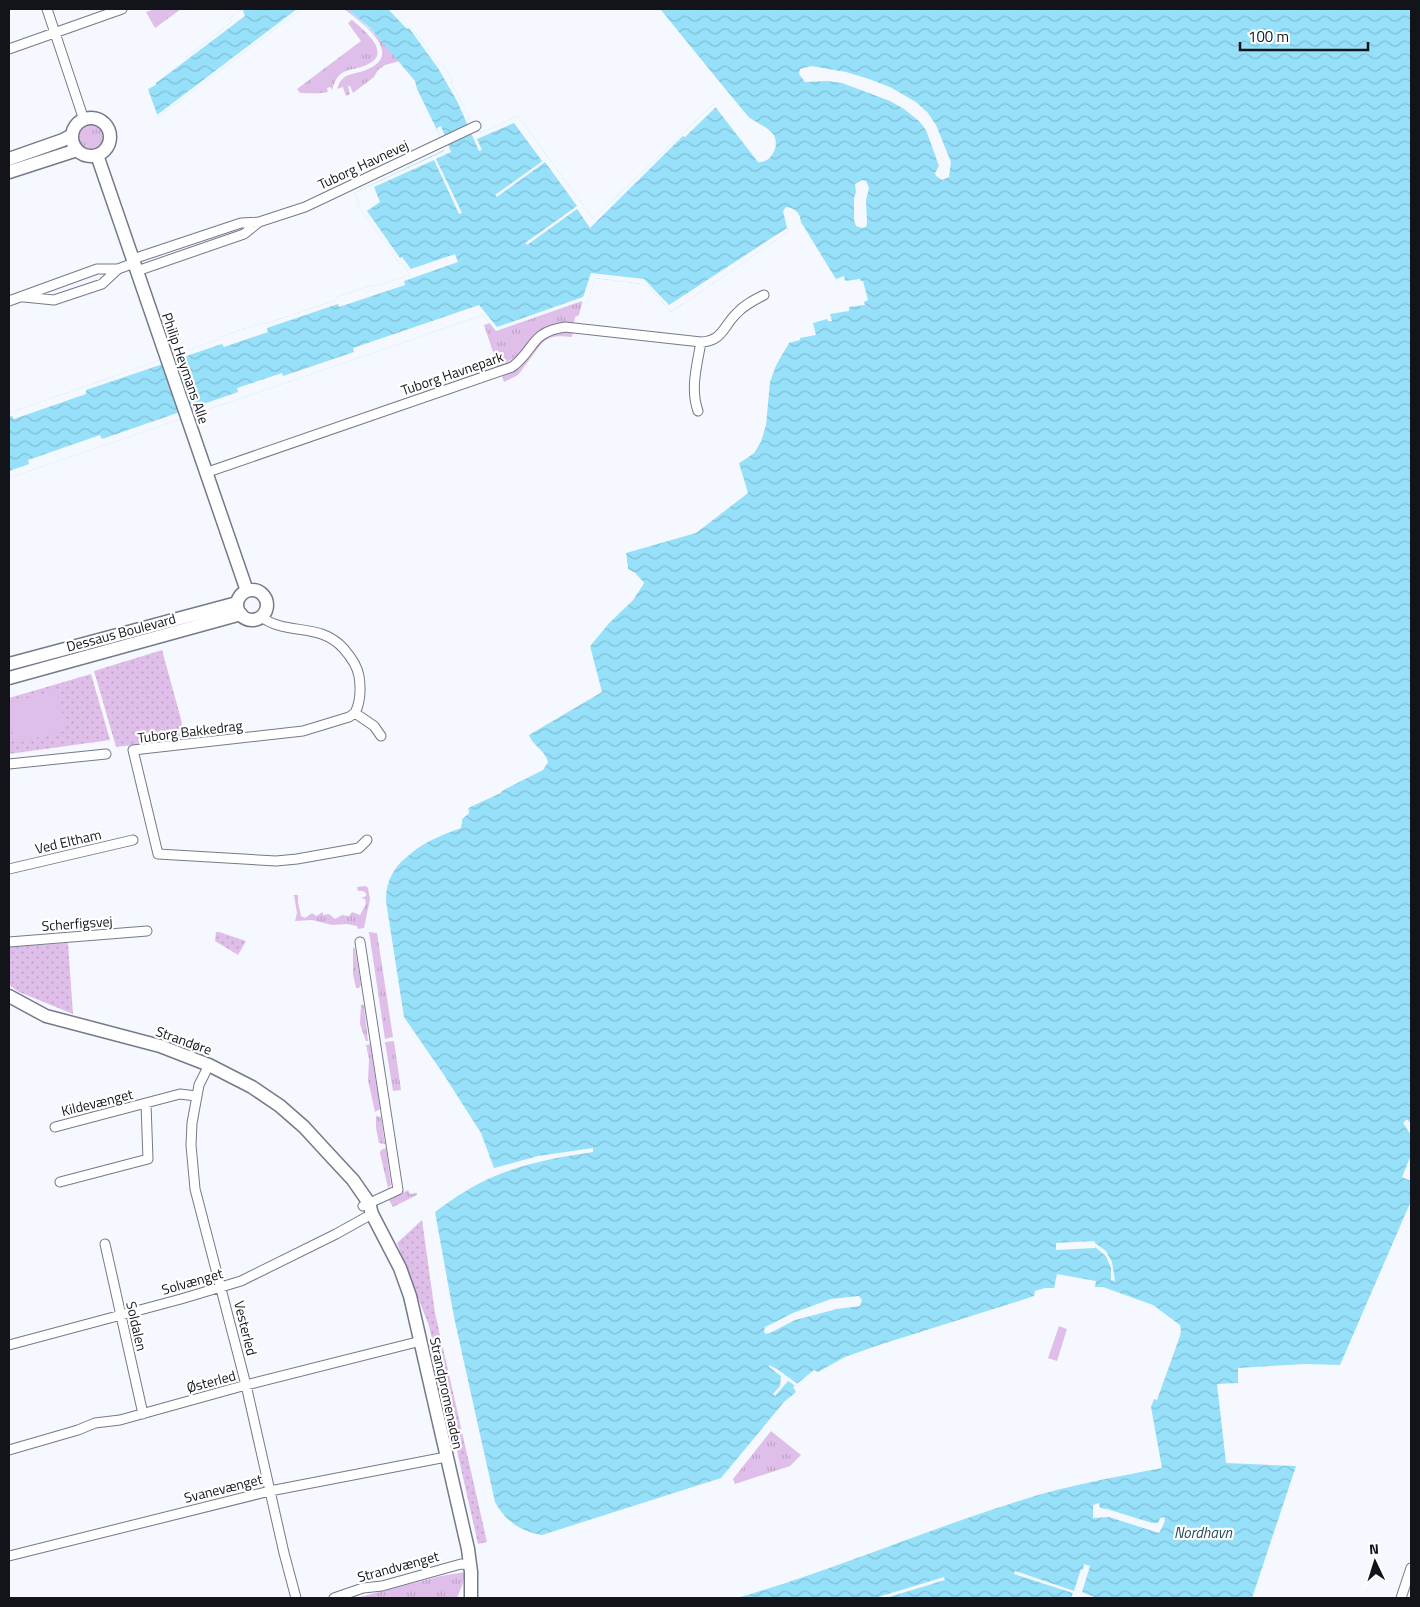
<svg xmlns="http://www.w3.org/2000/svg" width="1420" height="1607" font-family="'Titillium Web',sans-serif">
  <defs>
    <pattern id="grass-tufts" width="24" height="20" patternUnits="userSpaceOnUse" patternTransform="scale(1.25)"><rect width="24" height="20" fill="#dfbfe9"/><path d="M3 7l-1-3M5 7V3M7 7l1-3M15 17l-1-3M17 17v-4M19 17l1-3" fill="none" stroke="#bea3c7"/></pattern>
    <pattern id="park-dots" width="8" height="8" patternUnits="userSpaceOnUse" patternTransform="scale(1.25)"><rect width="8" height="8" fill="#dfbfe9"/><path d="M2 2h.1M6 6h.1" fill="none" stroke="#bea3c7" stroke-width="1.8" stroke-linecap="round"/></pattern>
    <pattern id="water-waves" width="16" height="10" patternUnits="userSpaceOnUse" patternTransform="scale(1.25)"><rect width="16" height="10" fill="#96e0f9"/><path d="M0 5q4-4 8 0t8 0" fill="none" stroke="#80bfd5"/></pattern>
  </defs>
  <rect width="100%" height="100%" fill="#f5f8ff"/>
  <path fill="url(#grass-tufts)" d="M155,9H181L155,28L146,12Z
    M344,9H347L370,29L400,61L385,65L378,70L374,77L353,93L350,86H348L350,94L346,96L343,87L337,89C343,71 353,76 368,69C405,53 360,21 344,9Z
    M352,20C365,31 395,55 364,66C357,69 348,69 342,73C336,77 334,84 332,90L330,87L327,88L328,92C321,94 308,93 300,93L297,89L361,41L348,23Z
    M79 137a12 12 0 1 1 24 0a12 12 0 1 1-24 0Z
    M583,300L579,315L575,317L574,323C527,318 533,354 498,367L484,325L490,323L496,331Z
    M554,331H573L572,337C560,336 551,335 542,343L518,375L504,382L501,374L539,341Z
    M366,886L368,888L370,899L364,928L358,929L357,926L347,924L332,925L312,920L295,921L297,913L294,895H298V902L301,916L305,918L312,913L316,916L323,912V915L329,914L335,919L342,915L349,916L352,912L360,915L366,904L365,899L361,898L366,896V893L363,891H358L357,887Z
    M369,932L377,933L393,1037L385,1039Z
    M353,947L355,949L361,985L359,988H356L353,974Z
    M361,1004L364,1006L368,1041H366L360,1024Z
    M394,1041L401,1090L393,1091L385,1042Z
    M370,1044L380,1109L375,1112L368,1080L369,1059L366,1045Z
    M376,1116L381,1117L385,1144H384L379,1143L376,1128Z
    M386,1148L391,1185L388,1188L380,1153L381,1150Z
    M408,1190L410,1194L417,1193V1195L393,1207L389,1200Z
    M771,1431L801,1455L790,1466L735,1484L733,1479Z
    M465,1572L463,1583L457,1598H356L441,1576Z"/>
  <path fill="url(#park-dots)" d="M162,650L181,719L184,739L116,747L94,671Z
    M91,674L110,740L9,754V698Z
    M216,932H219L246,941L238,955L215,941Z
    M68,943L73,1014L19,992L9,985V947Z
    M422,1220L435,1313L487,1542L478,1544L429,1326L397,1243Z"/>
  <path fill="#dfbfe9" d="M54,691L57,693L66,727L65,730L18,743L15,741L9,719V703Z
    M1059,1326L1067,1329L1057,1361L1048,1358Z"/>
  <path fill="url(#water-waves)" d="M242,9H302L158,117L148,89L156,85V83L188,59L186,57L232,22L229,19Z
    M347,9H393L422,40L440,66L443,65L453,81L451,82L467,113L475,133L480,131L481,133L518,116L593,219L713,104L758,162C769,164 779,149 775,138C772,127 753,123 746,114C716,79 688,44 660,9H1411V1124L1408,1120H1406L1403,1123L1411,1135V1155L1402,1177L1411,1181V1201L1340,1365L1305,1364L1238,1368V1383L1217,1384L1226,1463L1296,1466L1252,1598H737C834,1570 928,1529 1025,1499C1069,1485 1116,1477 1162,1468L1151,1407L1154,1399L1157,1400L1180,1336L1181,1331L1180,1325L1153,1305L1103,1287H1095L1096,1281L1057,1274L1054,1288H1045L1035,1291L1034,1296L1022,1300L879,1345L845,1357L818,1372L814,1370L793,1387L796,1392L784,1402L721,1478L542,1535C520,1531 506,1522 495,1502L454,1317L435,1212C454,1198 473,1185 495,1176C526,1163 559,1157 593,1152V1148L538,1156L494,1168L481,1133L444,1075L404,1017L386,901C385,859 427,840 461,828L462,819L469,813L468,808L543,770L548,762C545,750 533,746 529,735L602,692L590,646L609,623L633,600L644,583L635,573L628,569L626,553L696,533L748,493L739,463C773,445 762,415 769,385C772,370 781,356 789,343L800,340V338L816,335L813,323L827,319L828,321H832L830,314L849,311V307L865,305L864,302L868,300L863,281H861L860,279L845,281L844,276L836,279L801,222C800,213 795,208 786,207L783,211L788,232L671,312L648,286L642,284L595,278L588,301L582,303V301L496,331L483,315L9,478V413L220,339V337L264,322L265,324L336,300V297L372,285L373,287L410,275L402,263L400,264L357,204L359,203L354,193L444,150L439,134L417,89L415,81L370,28Z"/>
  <path fill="#f5f8ff" d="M242,9H246L243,11L245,16L188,59L186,57L232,22L229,19Z
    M297,9H302L158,117L157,115Z
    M388,9H393L398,14L422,40L440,66L443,65L453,81L451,82L467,113L475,133L480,131L481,133L518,116L593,219L713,104L716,107L685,137L683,136L590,228L577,209L527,245L525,243L577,206L545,162L497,197L495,195L544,160L542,161L514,123L477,139L482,150L479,151L457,101L438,68L409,28L407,29Z
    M657,9H660L749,118L774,135H771L747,119L694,57Z
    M811,66L846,72L869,79L890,87L916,102L928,113L936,125L951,162L949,177L942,180L936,176L935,173L939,166L926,130L919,121L904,109L890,101L842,83L827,81L805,82L799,74L800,69Z
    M441,126L451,152L436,159L462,213L459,214L434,160L374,187L380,202L367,211L400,258L402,257L411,269L455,254L458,262L404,281L405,285L339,307L338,304L267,328L268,332L224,347L222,344L86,390V394L14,419L12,416L9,417V413L220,339V337L264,322L265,324L336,300V297L372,285L373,287L410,275L402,263L400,264L357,204L359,203L354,193L444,151L437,128Z
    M862,180L866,181L869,188L866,200L867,223L866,227L862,228L856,226L854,220V198L856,192L855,184Z
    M787,228L788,232L671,312L648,286L642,284L595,278L588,301L582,303V301L496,331L483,315L9,478V471L29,464L28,460L100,435L102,439L238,392L237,388L282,373L283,376L354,352L353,348L479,305L497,327L583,297L591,273L644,279L669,305Z
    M789,343L776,365L770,382L766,425L761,442L754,453L739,463V460L752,451L759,441L763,425L764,401L767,381L779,355L785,344Z
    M626,553L628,569L635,573L644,583L633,600L609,623L590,646L589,644L607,621L632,599L641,583L634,575L625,570L624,554Z
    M502,788L503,790L501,793L468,808L469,813L462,819L461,828L434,837L415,850L395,867L394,865L413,848L433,835L459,826L460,818L466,812L467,806L499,791Z
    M1094,1241L1095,1243L1106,1251L1112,1262L1115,1281L1111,1280V1268L1106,1256L1095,1247V1248L1056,1250V1243Z
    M859,1296L862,1300L860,1306L837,1309L795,1320L770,1333L765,1334L764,1331L765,1327L793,1313L831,1299Z
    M769,1365L777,1369L799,1385L797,1387L788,1381L775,1396L773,1394L780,1386L781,1376L769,1367Z
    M1099,1503L1100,1508L1107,1509L1152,1523H1158L1160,1518L1164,1517L1165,1520L1162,1528L1159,1533L1109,1517L1093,1518V1505Z
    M1084,1564L1090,1566L1082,1592L1097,1598H1071L1073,1593L1014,1574L1015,1571L1074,1591L1081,1569L1083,1570Z
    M944,1577L945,1580L886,1598H875Z"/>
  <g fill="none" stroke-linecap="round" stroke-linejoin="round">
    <g stroke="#757a8a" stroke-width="11">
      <path id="street" d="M47,9L84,120
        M9,49L122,9
        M133,259L241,223L259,222L305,207L476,126
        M137,271L244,234L259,222
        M24,297L54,300L102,284L118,269
        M9,301L97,269H118L134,263
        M698,411C690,389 697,365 701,342
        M205,473L512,367C535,350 530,332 565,327L701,342C723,341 723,326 737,313C744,305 754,300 764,295
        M260,616C287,637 319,621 344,649C351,657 357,665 359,676C361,689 361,701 355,713
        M355,713L349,717L303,731L133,750L158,854L276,861L297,859L359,848L367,840
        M355,713L374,726L381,736
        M9,764L106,754
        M9,869L133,840
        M9,942L147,931
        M360,942L398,1190L363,1206
        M209,1065L199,1085L192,1123L191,1145L195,1189L246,1385L284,1553L296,1598
        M55,1127L180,1094L196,1096
        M60,1182L148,1159L146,1104
        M105,1244L143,1414
        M9,1345L181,1299L241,1281L336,1234L372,1214
        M9,1450L78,1430L95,1423L120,1420L246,1385L421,1341
        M9,1556L270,1491L446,1457
        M334,1598L363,1588L382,1586L461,1564L470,1565
        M1401,1598L1411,1568"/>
    </g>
    <g stroke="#757a8a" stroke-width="15">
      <path id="secondary" d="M72 137a19 19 0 1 1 38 0a19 19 0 1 1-38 0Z
        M97,155L247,591
        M9,159L63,140L72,135
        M9,172L77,150
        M237 605a15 15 0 1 1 30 0a15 15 0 1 1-30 0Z
        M9,664L237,603
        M9,678L241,614
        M9,996L46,1016L160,1046L209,1065L252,1087L280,1106L304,1127L327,1152L353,1180L369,1203L372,1214L400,1268L410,1296L468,1549L471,1572V1598"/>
    </g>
    <use href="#street" stroke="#fff" stroke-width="9"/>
    <use href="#secondary" stroke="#fff" stroke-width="12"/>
  </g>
  <g text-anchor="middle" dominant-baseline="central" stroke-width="4.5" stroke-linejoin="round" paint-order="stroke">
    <g font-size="14" fill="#12141a" stroke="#fff">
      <text transform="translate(363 164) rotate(-25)">Tuborg Havnevej</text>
      <text transform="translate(186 368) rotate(71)">Philip Heymans Alle</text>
      <text transform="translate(452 373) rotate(-19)">Tuborg Havnepark</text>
      <text transform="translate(121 632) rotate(-15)">Dessaus Boulevard</text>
      <text transform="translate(190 731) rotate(-7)">Tuborg Bakkedrag</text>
      <text transform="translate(68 841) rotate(-13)">Ved Eltham</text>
      <text transform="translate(77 923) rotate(-4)">Scherfigsvej</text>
      <text transform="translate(184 1040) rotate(20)">Strandøre</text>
      <text transform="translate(97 1102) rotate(-14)">Kildevænget</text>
      <text transform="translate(192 1281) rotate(-16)">Solvænget</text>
      <text transform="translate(137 1326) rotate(77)">Soldalen</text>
      <text transform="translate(246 1328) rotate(76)">Vesterled</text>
      <text transform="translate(211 1381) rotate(-15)">Østerled</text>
      <text transform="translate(447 1393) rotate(78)">Strandpromenaden</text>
      <text transform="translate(223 1488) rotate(-14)">Svanevænget</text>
      <text transform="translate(398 1566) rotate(-15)">Strandvænget</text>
    </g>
    <g font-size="15" font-style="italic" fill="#234e5b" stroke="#fff">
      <text x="1203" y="1532">Nordhavn</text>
    </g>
  </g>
  <rect width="1420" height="1607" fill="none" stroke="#12141a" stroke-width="20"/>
  <g transform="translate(1375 1562) rotate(356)" stroke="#ffffff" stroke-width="4" paint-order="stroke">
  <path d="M0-4L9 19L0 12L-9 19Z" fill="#12141a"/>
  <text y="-8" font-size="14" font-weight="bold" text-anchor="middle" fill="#12141a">N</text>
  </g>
  <path d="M1240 42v8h128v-8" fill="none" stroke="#12141a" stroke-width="2.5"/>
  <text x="1248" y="42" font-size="15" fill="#12141a" stroke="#ffffff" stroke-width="4" paint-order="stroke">100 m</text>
</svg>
